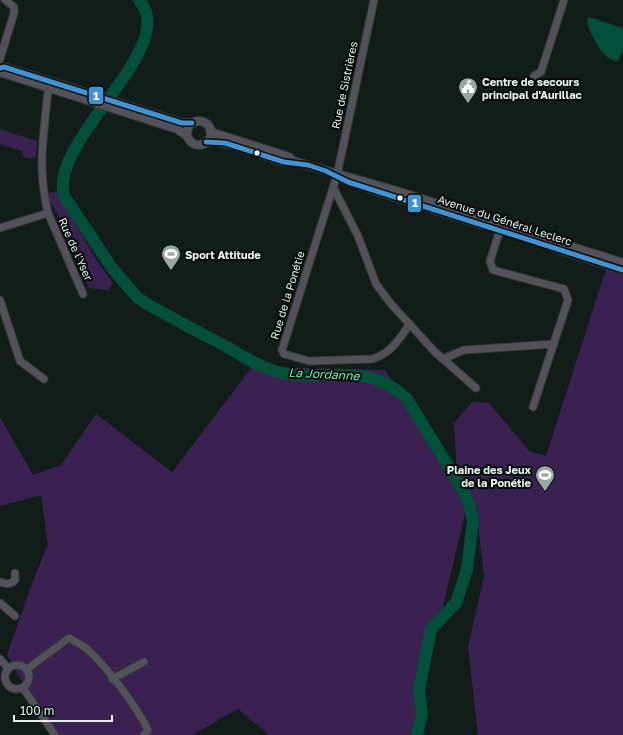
<svg xmlns="http://www.w3.org/2000/svg" width="623" height="735" font-family="'Golos Text',sans-serif">
  <rect width="100%" height="100%" fill="#121d1a"/>
  <path fill="#3a2151" d="M0,129L37,141L36,155L32,159L23,157L22,151L0,144Z
    M57,192L97,261L113,283L108,290L89,288L64,225L45,193Z
    M607,266L623,271V735H478L468,647L484,576L476,508L457,476L454,423L472,402L489,403L529,451L546,456Z
    M252,367L385,370L468,502L441,614L428,632L417,688L421,715L415,735H269L238,709L192,735H58L27,690L7,655L33,581L48,544L41,495L0,506V417L33,475L61,465L96,414L172,472Z"/>
  <path fill="#024f3a" d="M589,17L623,28V50L618,61C602,60 594,39 588,26L587,21Z"/>
  <g fill="none" stroke-linecap="round" stroke-linejoin="round">
    <path stroke="#024f3a" stroke-width="12" d="M139,0C182,47 49,138 64,196L112,268L137,297L147,304C174,319 200,333 227,347C246,358 267,372 289,374C334,379 370,363 407,399L464,492L470,507L473,521L467,569L456,603L431,629L419,690L422,714L417,735"/>
    <g stroke="#303a37" stroke-width="9">
      <path id="minor" d="M374,0L337,175L282,350L284,354L309,361L372,359C391,354 399,339 410,324
        M0,59L14,13V7L5,0
        M534,76L541,72L564,0
        M333,187L358,236L376,284L391,304L435,352L476,388
        M48,213L83,294
        M0,228L48,213C40,179 41,154 45,120C46,107 47,95 50,82
        M500,230L490,261L493,270L564,289L568,300L533,407
        M0,300L20,361L44,379
        M443,359L464,350L554,344
        M0,582C6,584 11,585 15,580V573
        M0,603L15,616
        M0,659L8,668
        M5 677a12 12 0 1 1 24 0a12 12 0 1 1-24 0Z
        M27,669L69,638C75,642 83,645 88,650C108,668 136,706 148,730L144,735
        M112,679L144,662
        M23,688L55,735"/>
    </g>
    <g stroke="#303a37" stroke-width="10">
      <path id="tertiary" d="M0,68L4,67L182,123H192
        M0,72L177,129L187,136
        M187 133a12 12 0 1 1 24 0a12 12 0 1 1-24 0Z
        M210,130L214,133L289,157L293,161L400,192L623,263
        M206,142C229,140 261,155 284,162L293,161
        M370,189L483,225
        M555,248L623,270"/>
    </g>
    <use href="#minor" stroke="#53525b" stroke-width="7"/>
    <use href="#tertiary" stroke="#53525b" stroke-width="8"/>
    <g stroke="#030a07" stroke-width="8">
      <path id="bus-1" d="M0,68L4,67L182,123H192
        M206,142L225,143L284,162L308,165L326,171L348,182L623,270"/>
    </g>
    <use href="#bus-1" stroke="#4092d2" stroke-width="5"/>
  </g>
  <defs>
    <g id="civic-pin" transform="scale(1)"><path d="M0 17L-7.5 6A9.5 9.5 0 1 1 7.5 6Z" fill="#9ba7a2" stroke="#030a07"/><path d="M-.6-6.5H3V-4.5H.6V-3L4-1V1h2V6H-6V1h2V-1L-.6-3ZM-1.2 2.5V6h2.4V2.5Z" fill="#fff"/></g>
    <g id="stadium-pin" transform="scale(1)"><path d="M0 17L-7.5 6A9.5 9.5 0 1 1 7.5 6Z" fill="#9ba7a2" stroke="#030a07"/><path d="M0-5a6.5 5 0 1 0 0 10a6.5 5 0 1 0 0-10ZM-3.5-1.8h7v3.6h-7Z" fill="#fff"/></g>
  </defs>
  <g fill-rule="evenodd">
    <use href="#civic-pin" x="468" y="87"/>
    <use href="#stadium-pin" x="171" y="254"/>
    <use href="#stadium-pin" x="545" y="475"/>
  </g>
  <g fill="#e5f2ec" stroke="#030a07" stroke-width="1.5">
    <circle cx="257" cy="153" r="3.5"/>
    <circle cx="400" cy="198" r="3.5"/>
  </g>
  <g text-anchor="middle" dominant-baseline="central" stroke-width="4" stroke-linejoin="round" paint-order="stroke">
    <g font-size="11" font-weight="bold" fill="#e5f2ec" stroke="#030a07" text-anchor="start">
      <text x="482" y="81">Centre de secours<tspan x="482" dy="13">principal d'Aurillac</tspan></text>
      <text x="185" y="254">Sport Attitude</text>
      <text x="531" y="469" text-anchor="end">Plaine des Jeux<tspan x="531" dy="13">de la Ponétie</tspan></text>
    </g>
    <g font-size="11" fill="#e5f2ec" stroke="#030a07">
      <text transform="translate(344 85) rotate(-78)">Rue de Sistrières</text>
      <text transform="translate(505 220) rotate(18)">Avenue du Général Leclerc</text>
      <text transform="translate(76 249) rotate(66)">Rue de l'Yser</text>
      <text transform="translate(287 295) rotate(-73)">Rue de la Ponétie</text>
    </g>
    <g font-size="12" font-style="italic" fill="#73f1c4" stroke="#030a07">
      <text transform="translate(324 374) rotate(3)">La Jordanne</text>
    </g>
  </g>
  <g stroke="#030a07" stroke-width="1.5">
    <rect x="88" y="86" width="16" height="19" rx="4" fill="#4092d2"/>
    <rect x="407" y="194" width="15" height="19" rx="4" fill="#4092d2"/>
  </g>
  <g font-size="11" text-anchor="middle" font-weight="bold" fill="#fff">
    <text x="96" y="100">1</text>
    <text x="415" y="207">1</text>
  </g>
  <path d="M14 715v6h98v-6" fill="none" stroke="#e5f2ec" stroke-width="2"/>
  <text x="20" y="715" font-size="12" fill="#e5f2ec" stroke="#030a07" stroke-width="3" paint-order="stroke">100 m</text>
</svg>
